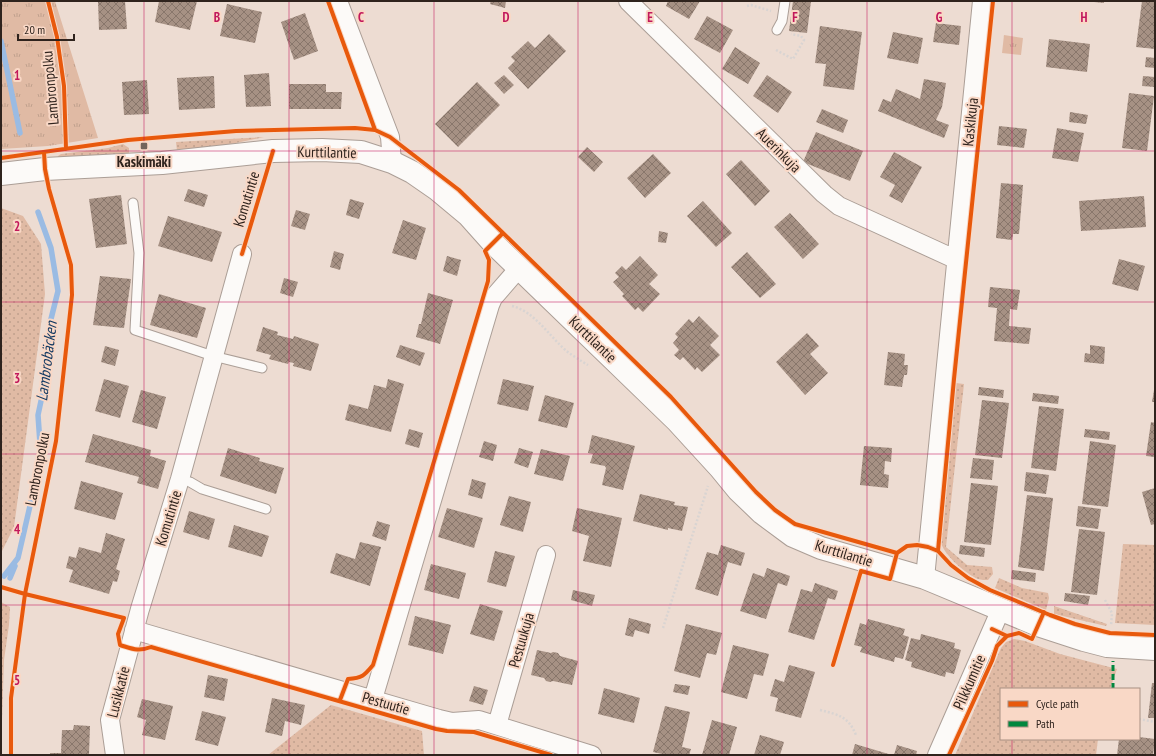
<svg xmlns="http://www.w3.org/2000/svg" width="1156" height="756" font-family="'PT Sans Narrow',sans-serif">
  <defs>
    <pattern id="grass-dots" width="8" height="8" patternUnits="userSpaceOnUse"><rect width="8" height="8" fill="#e0baa4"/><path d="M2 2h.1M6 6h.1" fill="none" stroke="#c0a08d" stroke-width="1.8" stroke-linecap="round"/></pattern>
    <pattern id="park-tufts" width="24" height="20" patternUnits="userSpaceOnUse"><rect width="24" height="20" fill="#e0baa4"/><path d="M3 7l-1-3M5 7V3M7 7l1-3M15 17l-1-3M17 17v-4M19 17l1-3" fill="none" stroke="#c0a08d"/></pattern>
    <pattern id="building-cross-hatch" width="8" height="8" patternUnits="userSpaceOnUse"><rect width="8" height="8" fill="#a69184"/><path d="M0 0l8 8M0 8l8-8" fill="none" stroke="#88766b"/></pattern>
  </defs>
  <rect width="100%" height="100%" fill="#eddcd2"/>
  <path fill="url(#grass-dots)" d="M264,137L217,147L177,151L176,142Z
    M123,144L129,148V154L57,160L58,156L61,154L108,148Z
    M1,208L23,216L41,244L45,294L14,527L1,553Z
    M956,383L964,384L946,547L967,565L992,567L993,574L988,580C985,580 981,580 978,579C966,574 945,556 941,543Z
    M1123,544L1155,545V625L1115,623Z
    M999,578L1022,588L1048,593L1049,598L1046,610L995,588Z
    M1,602L10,607L9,625L4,660L1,752Z
    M1054,606L1107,624L1106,626L1054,614Z
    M1014,639L1025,641L1060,654L1117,669L1110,689H1001V739H1098L1096,755H955L1001,648L1006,642Z
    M331,705L422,731L424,755H268Z"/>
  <path fill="url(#park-tufts)" d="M1,1H55L98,138L48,146L1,149Z
    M1004,35L1023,38L1021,55L1002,53Z"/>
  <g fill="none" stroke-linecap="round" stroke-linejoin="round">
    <path stroke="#9abbe3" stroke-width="5.5" d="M1,41L20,133
      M4,576L18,558L41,458L38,415L50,359V323L58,291L51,248L38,212
      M10,578L15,566"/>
  </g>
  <path fill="url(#building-cross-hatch)" d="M98,1H125L127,29L99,30Z
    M159,1H197L190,30L155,22Z
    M491,1H506L505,8L490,4Z
    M668,1H700L689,19L666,6Z
    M793,1H811L807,33L789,31Z
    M1094,1H1104V3L1094,2Z
    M1142,1H1155V49L1136,47Z
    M227,4L262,12L255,43L220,36Z
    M305,13L318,51L294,60L281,22Z
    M707,16L733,30L720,53L694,39Z
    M936,23L961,26L959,45L933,42Z
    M820,26L862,32L854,90L823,86L826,64L815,63Z
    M893,32L923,38L918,64L887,58Z
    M549,34L566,51L528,89L508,68L515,61L511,57L528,41L535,48Z
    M1049,39L1090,44L1087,72L1046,67Z
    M735,47L760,63L748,84L722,69Z
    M1146,57L1155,58V68L1145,67Z
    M269,73L271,106L246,107L244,75Z
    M504,75L514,85L504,94L494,83Z
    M767,75L792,92L778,113L753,96Z
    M214,76L215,108L179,110L177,78Z
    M1143,76L1155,77V87L1142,86Z
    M924,79L946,83L942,107L936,120L949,125L944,138L878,111L883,99L891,102L896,89L920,99Z
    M147,80L149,114L124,115L122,82Z
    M477,82L500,105L458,147L435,124Z
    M289,84H326V92H342L341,109H289Z
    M1129,93L1154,96L1147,151L1122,148Z
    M822,109L848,120L843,133L816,122Z
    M1070,112L1088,115L1086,124L1069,122Z
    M999,126L1027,129L1024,148L997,145Z
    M1057,128L1084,133L1078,162L1052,158Z
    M816,132L863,151L850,181L803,162Z
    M587,147L603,162L594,172L578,157Z
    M894,152L922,167L902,203L889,196L895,185L880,177Z
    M653,154L671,173L645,198L627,178Z
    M741,160L770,191L755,206L726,174Z
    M1001,183L1023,185L1019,234H1013L1012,240L996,238Z
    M188,189L208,195L204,207L184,201Z
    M121,195L127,244L96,248L89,199Z
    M1144,196L1146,227L1081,231L1079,201Z
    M350,199L364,203L359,219L346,215Z
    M703,201L732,233L716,247L687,216Z
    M296,210L310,214L305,230L291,226Z
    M790,213L819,244L803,259L774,227Z
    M168,216L222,232L212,262L158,246Z
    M403,220L426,228L416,260L392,253Z
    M659,231L668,233L666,243L658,242Z
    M334,251L344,254L340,270L330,267Z
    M747,252L776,284L760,298L731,267Z
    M447,256L461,260L457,276L443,271Z
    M640,256L658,275L649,284L660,294L643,312L638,307L635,310L622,296L624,294L613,282L619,277L615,273L622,266L626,270Z
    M1119,259L1145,266L1138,291L1112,284Z
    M100,276L131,279L124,328L93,325Z
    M284,278L298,282L293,297L280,293Z
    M990,287L1020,290L1017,310L1010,309L1009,326L1031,328L1029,344L994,341L997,308L988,307Z
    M428,293L453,300L440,344L416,337L419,324H421Z
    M159,294L206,308L197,338L150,325Z
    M699,316L719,336L710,345L720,355L702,372L697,367L695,370L683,357L680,360L674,355L679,350L673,343L678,337L675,334L689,319L693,323Z
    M263,327L278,332L277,335L293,339L294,336L319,344L311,371L293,366L294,363L289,362L288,364L269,359L271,355L256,351Z
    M807,333L819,346L810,354L828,373L805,395L776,362Z
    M400,345L425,353L420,366L396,357Z
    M1090,345L1105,347L1104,364L1084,362L1085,353L1090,354Z
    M105,346L119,350L115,366L101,362Z
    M888,352L905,354L904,365H908L907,375H904L902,387L884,385Z
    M104,379L129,386L120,418L95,411Z
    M388,379L404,384L391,432L345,420L349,404L368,409L374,385L386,388Z
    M503,379L534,386L528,411L497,404Z
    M979,387L1004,390L1003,398L978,395Z
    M141,390L166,397L157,429L132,422Z
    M1154,390H1155V402H1152Z
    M1033,393L1059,396L1058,404L1032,401Z
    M545,395L574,403L567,428L538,421Z
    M982,400L1009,403L1002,458L975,455Z
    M1039,406L1064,409L1056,471L1031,468Z
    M1151,422L1155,423V457L1146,456Z
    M409,429L423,433L419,448L405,444Z
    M1085,429L1110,432L1109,440L1084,437Z
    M93,434L151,450L150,456L166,461L158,489L137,483L139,477L85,462Z
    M592,435L635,446L623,490L602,485L606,468L605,466L590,463L593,454L588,453Z
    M484,441L497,445L493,461L479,457Z
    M1090,441L1116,445L1108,507L1082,504Z
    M864,446L892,448L891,462L885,461L884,474L889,475L888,488L860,485Z
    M228,448L260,458L259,461L284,468L276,494L220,476Z
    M519,448L533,452L528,468L514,463Z
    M541,449L570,456L563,481L534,474Z
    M973,458L994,460L992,480L970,478Z
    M1026,472L1049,475L1046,494L1024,491Z
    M472,479L486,483L482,499L468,495Z
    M81,481L123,493L115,520L74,509Z
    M971,483L998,486L991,545L964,542Z
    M1155,488V524L1151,525L1142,492Z
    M640,494L675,502L674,505L688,507L682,531L668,528V530L633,521Z
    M1027,495L1053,498L1044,571L1018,567Z
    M509,496L531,502L523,532L500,525Z
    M1078,506L1101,509L1098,529L1076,526Z
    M447,508L483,518L474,548L438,537Z
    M577,508L622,518L611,567L583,561L589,536L572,531Z
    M189,511L215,519L209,540L183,532Z
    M377,521L390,525L386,541L372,536Z
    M234,525L269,536L262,557L228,547Z
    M1079,529L1105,532L1097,595L1071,592Z
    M106,533L125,539L116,569L120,571L117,582L113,581L109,594L69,582L73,570L66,568L69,556L76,558L79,547L101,553Z
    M360,542L381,547L370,586L330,573L336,553L355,559Z
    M721,545L745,553L741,566L728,562L718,596L695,589L707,552L718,555Z
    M960,545L985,548L984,557L959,554Z
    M495,551L515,556L506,587L487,582Z
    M431,564L466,573L459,599L424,590Z
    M767,568L790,576L787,586L778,583L766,619L740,611L753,573L764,577Z
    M1012,570L1036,573L1035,582L1011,579Z
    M815,583L838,591L835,600L828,598L814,640L788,632L801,589L812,592Z
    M573,590L595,595L592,606L571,600Z
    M1065,593L1090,596L1088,605L1064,601Z
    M480,604L503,611L494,641L470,634Z
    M415,616L451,625L443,654L408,645Z
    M629,618L651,624L649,634L635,630L633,637L625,635Z
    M868,619L905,629L903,635L909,637L903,659L895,657L894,662L860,652L862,647L854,645L860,623L866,625Z
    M686,624L722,633L716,655L707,653L700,678L674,671Z
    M921,634L955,643L954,648L961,650L954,674L946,672L945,677L911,667L912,662L905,660L911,638L920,640Z
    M733,645L769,654L763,676L754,674L747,699L721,692Z
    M537,650L551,653L553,652L558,653L560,656L578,661L572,685L553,681L550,682L546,681L544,678L531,675Z
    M789,665L815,672L801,718L775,711L778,698L770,696L775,679L784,682Z
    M208,675L228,679L224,701L204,697Z
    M1152,683H1155V718H1148Z
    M675,684L690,686L688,695L673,692Z
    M474,686L488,690L483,705L469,701Z
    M604,688L640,698L634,723L598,714Z
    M272,698L305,705L301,725L285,721L282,736L265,732Z
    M142,699L173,706L165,740L142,735L146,720L137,717Z
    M665,706L690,712L682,747L691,749L689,755H667L653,752Z
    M202,711L226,717L218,746L195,740Z
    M712,720L737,727L729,755H702Z
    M74,725L90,726L89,755H50V753H61L62,730H73Z
    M760,735L784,742L780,755H754Z
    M1139,737L1155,739L1153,755H1117L1119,739H1139Z
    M855,744L892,755H852Z
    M897,745L917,751L916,755H894Z"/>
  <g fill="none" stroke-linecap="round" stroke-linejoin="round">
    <g stroke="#ab9e96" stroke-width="11">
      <path id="lane" d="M777,30L782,21L785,1
        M133,203L139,253L135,330L213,356L262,368
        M180,479L190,482L202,489L266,509"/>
    </g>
    <g stroke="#ab9e96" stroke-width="20">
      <path id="street" d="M338,1L390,137L392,162
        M628,1L824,194L839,206L957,260
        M925,578L982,1
        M134,630L439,719L452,722L479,720L592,755
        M373,699L490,305L493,298L519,268
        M497,725L546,555
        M115,755L110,720L140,609L180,479L242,254
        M937,755L1001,609"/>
    </g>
    <g stroke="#ab9e96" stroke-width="24">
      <path id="secondary" d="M1,174L45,169L162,163L273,151L322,150L361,152L392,162L412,172L438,190L468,215L493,243L677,421L720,468L738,490L762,513L793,536L821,548L925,578L1038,625L1084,640L1107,646L1155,649"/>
    </g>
    <path stroke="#d9d4d2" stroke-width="2.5" stroke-dasharray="2 2" stroke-linecap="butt" d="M747,6L751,5L771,11
      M776,50L793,59L804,40L801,36L791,34
      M512,306C536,312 550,338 569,353C575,357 581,361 588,365
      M1105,600L1112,613L1111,626
      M663,628L708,486
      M820,710C839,715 848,716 856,735
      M1139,719L1155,722"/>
    <use href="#lane" stroke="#fcfaf8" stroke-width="9"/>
    <use href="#street" stroke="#fcfaf8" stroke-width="18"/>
    <use href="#secondary" stroke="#fcfaf8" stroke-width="22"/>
    <path stroke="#00873e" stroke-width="3" stroke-dasharray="6 3" stroke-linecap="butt" d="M1113,689V661"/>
    <g stroke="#f9d8c6" stroke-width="6">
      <path id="cycleway" d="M48,1L57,37L64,86L66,149
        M328,1L375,130
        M1,158L128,140L236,131L355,128L375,130L390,137L459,190L671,397L756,492L775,510L795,524L897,553L907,546L917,545L928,547L938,551L951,565L968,578L990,590L1050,615L1075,624L1110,633L1155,635
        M242,254L273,151
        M938,551L954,379L993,1
        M1,587L25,594L124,618L118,634L120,645C133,649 138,652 151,647L436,729L447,731L474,732L551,755
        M992,629L1007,636L1019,633L1032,639L1044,612
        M833,665L861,571L890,579L897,553
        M340,700L348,679C362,678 364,676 373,665L488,281L489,260L485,251L503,233
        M11,755V698L25,594L56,441L72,295L71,265L49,189L45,169L44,152
        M949,755L992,661L997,646L1007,636"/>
    </g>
    <use href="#cycleway" stroke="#e8590c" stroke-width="4"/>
  </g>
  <path fill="none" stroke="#c2185b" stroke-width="1" stroke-opacity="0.55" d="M144,1V755M289,1V755M434,1V755M578,1V755M722,1V755M867,1V755M1012,1V689M1,151H1155M1,302H1155M1,454H1155M1,605H1155M1012,739V755"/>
  <rect fill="#72645c" stroke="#f9d8c6" stroke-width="1.5" x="140" y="142" width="8" height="8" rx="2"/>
  <g text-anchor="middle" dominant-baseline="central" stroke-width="4" stroke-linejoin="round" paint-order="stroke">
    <g font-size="15" fill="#2f231d" stroke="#f9d8c6">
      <text transform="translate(50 88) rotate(-95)">Lambronpolku</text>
      <text transform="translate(970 122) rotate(-84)">Kaskikuja</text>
      <text transform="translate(779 150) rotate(45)">Auerinkuja</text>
      <text transform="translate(327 152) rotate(1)">Kurttilantie</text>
      <text transform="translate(246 199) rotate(-73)">Komutintie</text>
      <text transform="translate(593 339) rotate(44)">Kurttilantie</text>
      <text transform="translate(37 469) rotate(-79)">Lambronpolku</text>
      <text transform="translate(168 518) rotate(-73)">Komutintie</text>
      <text transform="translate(844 553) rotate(17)">Kurttilantie</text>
      <text transform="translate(521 640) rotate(-74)">Pestuukuja</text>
      <text transform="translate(969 682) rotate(-66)">Pilkkumitie</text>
      <text transform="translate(118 692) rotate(-76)">Lusikkatie</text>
      <text transform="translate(386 703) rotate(16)">Pestuutie</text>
    </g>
    <g font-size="15" font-weight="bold" fill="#2f231d" stroke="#f9d8c6">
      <text x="144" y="161">Kaskimäki</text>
    </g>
    <g font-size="16" font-style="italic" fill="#143a62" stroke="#f9d8c6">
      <text transform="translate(46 361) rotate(-83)">Lambrobäcken</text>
    </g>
  </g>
  <g font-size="13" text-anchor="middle" font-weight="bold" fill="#c2185b" stroke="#f9d8c6" stroke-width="4" stroke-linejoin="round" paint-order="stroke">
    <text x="217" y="22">B</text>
    <text x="361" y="22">C</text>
    <text x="506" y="22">D</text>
    <text x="650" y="22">E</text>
    <text x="795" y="22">F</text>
    <text x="939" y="22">G</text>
    <text x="1084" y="22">H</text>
    <text x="17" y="80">1</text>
    <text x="17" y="231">2</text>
    <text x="17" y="383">3</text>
    <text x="17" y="534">4</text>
    <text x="17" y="685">5</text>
  </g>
  <rect width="1156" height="756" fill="none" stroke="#2f231d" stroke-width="4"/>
  <rect x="1000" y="688" width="140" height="52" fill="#f9d8c6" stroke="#a89082"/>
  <rect x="1008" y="701" width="20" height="6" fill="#e8590c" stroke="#a89082"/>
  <text x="1036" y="708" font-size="12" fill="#2f231d">Cycle path</text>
  <rect x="1008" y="721" width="20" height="6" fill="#00873e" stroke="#a89082"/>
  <text x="1036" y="728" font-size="12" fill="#2f231d">Path</text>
  <path d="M18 34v6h56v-6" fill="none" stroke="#2f231d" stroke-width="2"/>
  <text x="24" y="34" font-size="12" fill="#2f231d" stroke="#f9d8c6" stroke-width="3" paint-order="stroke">20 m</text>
</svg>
